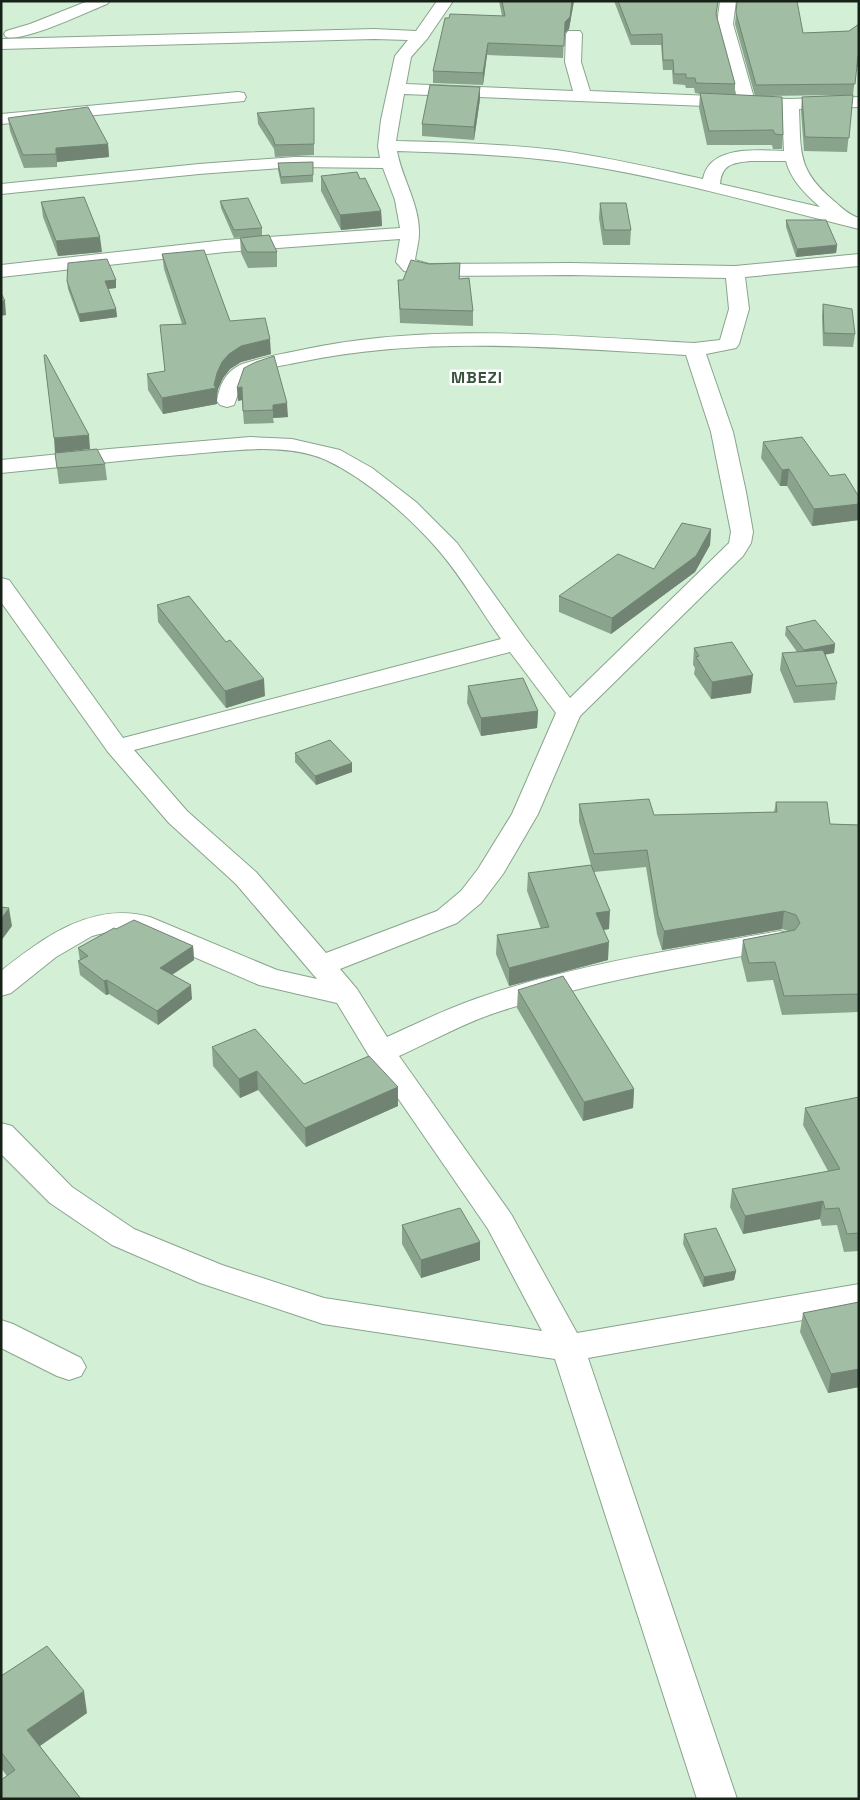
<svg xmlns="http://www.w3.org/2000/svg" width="860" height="1800" font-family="'Space Grotesk',sans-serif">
  <rect width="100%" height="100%" fill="#d3f0d6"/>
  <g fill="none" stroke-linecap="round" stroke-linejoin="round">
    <g stroke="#89a48c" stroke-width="2">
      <path id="minor" d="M88,1H110L107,4C87,12 25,42 6,37L4,34L6,31L30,24Z
        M437,1H453L427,39L411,57L406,84L573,91L565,62L566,34L568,31H580L582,34L581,62L590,91L737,97L717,24L720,1H736L733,24L754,98L790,99L859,97V107L799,109C801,153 797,170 834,201C842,208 849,215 859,218V229C766,206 673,179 578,164C518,155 457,153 397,151C402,179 420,205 419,234C419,242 416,252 415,260L429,264L570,263L735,266L859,254V266L745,277L749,309L739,344L736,348L706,354L733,432L746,492L753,532L751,543L743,556L580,716L538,814L503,874L481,903L457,923L340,969L357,989L387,1037C418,1023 448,1008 481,997C577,964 680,949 780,931L790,934L794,940L790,946L780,949C688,966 594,981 504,1010C468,1021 434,1040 399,1056L511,1214L577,1333L859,1284V1310L588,1358L737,1799H697L555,1359L323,1324L200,1283L112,1245L50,1203L1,1154V1123L12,1126L72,1187L134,1229L222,1265L324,1298L542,1331L488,1229L371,1059L337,1003L259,985L136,932L111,931L92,936L56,957L11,993L1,996V971C44,937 93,901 150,917L277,970L317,979L236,884L169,823L108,752L1,602V578L9,580L123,738L501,639C481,611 463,579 440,552C411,518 367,479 326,460C283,441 223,452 179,455C120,461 60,467 1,473V460L109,449L250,437L292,439L340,450L372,468L416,502L457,543L525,638L570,698L729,543L731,532L711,432L686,355C557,348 427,335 300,362C282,366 258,368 243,380L234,405L227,407L220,405L217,401C220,384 225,372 242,364C261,358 281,354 301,350C430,322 563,336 694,343L720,340L729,309L726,278L570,275L429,276L404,271L396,262L400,239L225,252L1,277V265L225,240L400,228L395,200L383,168L295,167L199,174L1,194V184L199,164L295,157L380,158L378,146L381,120L395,56L408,40L374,39L1,49V39L374,29L416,31ZM404,94L782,109L784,151C757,150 709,145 703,179C654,168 606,157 556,150C503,144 450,142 396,141ZM751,161H786C791,180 805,194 820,207L720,184C722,163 734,163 751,161ZM510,652L556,713L512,814L478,869L461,891L437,911L326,953L256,872L187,811L134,750Z
        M238,92L244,93L246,97L244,101L1,124V114Z
        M1,1320L13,1324L81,1358L86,1367L81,1376L69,1380L57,1376L1,1348Z"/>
    </g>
    <use href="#minor" fill="#fff" fill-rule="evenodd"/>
  </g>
  <path fill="#8aa38d" d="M499,1H574L569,29L564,34L563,58L487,55L483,85L433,83V71L502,16Z
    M614,1H718L716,16L735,84V95L755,96L735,24L736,13L803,33L849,31L859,24V67H856L847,152L804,151L801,111L802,97L840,95L767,96L783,135L782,149H773L772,145H707L699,108L700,94L695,93L694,88H686L685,85L673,84L672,70H663L661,45H631Z
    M480,99L474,140L422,136V124Z
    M257,113L314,119V155L275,157L274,149L258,124Z
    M8,118L108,144L109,157L57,162V167L24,168L10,131Z
    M313,162V182L281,184L278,170V163Z
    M321,176L360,179L381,211L382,226L341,230L321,191Z
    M220,201L262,228V236L234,238L221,208Z
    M41,202L102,252L58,256L43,217Z
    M600,203L631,230L630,245H603L599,218Z
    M786,220L837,245L836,253L796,257L786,227Z
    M240,238L277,252V267L248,268L241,253Z
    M162,254L230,321L271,354L241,362L230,369L223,378L218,389L217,395V404L163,414L148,390L147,374L165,371L160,325L182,324L164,269Z
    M460,279L473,311V326L400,323L398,280Z
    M116,280V288L108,289L116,309L117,317L80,322L68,289L67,281Z
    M823,304L855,334L853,347L823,346L822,317Z
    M237,388L288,417L273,418L274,423L244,424L242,400L238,401Z
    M763,442L859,504V520L812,526L787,486H780L761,458Z
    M55,453L105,464L107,480L59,484Z
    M711,529L710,545L695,572L611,634L559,612V596L654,569Z
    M157,605L265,696L226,708L158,622Z
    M786,627L835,644L834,653L825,654L837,683L835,700L794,703L780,670L782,653L797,652L785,635Z
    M694,648L751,693L711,699L694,674L695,668L693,665Z
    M468,686L538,711L537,728L481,736L467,703Z
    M295,753L352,763V772L316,785L295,762Z
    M776,802L830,824L859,825V1012L782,1015L773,980L747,982L741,958L743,940L788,931L782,929L662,950L657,934L646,867L594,872L609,929L604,930L608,960L509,986L496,954L497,935L541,929L527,891L528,873L591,865L579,822V804L654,815L774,812Z
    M116,929L193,946L194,960L172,975L192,999L158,1025L109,994L106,995L80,975L78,961H80L78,948Z
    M518,990L634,1089L633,1108L583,1121L517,1008Z
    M212,1047L304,1084L398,1087V1106L306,1147L258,1090L240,1098L213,1066Z
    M859,1097V1251L844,1252L837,1225L822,1226L820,1219L743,1234L730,1207L732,1189L828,1171L803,1125L805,1108Z
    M402,1225L480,1242V1260L421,1278L402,1244Z
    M684,1234L736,1271L734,1280L703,1287L683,1244Z
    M859,1302V1387L828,1393L800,1332L803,1313Z
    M1,1676L87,1713L40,1746L81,1799L7,1776L1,1768Z"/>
  <path fill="#718473" d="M572,1H574L569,29L564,34L565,22Z
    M488,43L487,55L483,85V73Z
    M480,87V99L474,140V127Z
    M108,144L109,157L57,162V167L56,148Z
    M381,211L382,226L341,230L340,215Z
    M100,237L102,252L58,256L56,241Z
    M837,245L836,253L796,257L797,249Z
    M116,280V288L106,289L105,281Z
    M1,301H5L6,315L1,316Z
    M116,309L117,317L80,322L79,314Z
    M270,339L271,354L241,362L230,369L223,378L218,389L217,395V404L163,414L162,398L214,385L217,373L222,362L229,354L241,346Z
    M242,387V400L238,401L237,388Z
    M287,403L288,417L273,418V405Z
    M89,435L90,449L55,453L54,438Z
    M789,469L787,486H780L782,470Z
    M859,504V520L812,526L814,509Z
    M711,529L710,545L695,572L611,634L612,618Z
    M835,644L834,653L803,659L804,650Z
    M753,675L751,693L711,699L712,682Z
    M264,679L265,696L226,708L225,691Z
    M538,711L537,728L481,736V718Z
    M352,763V772L316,785L315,776Z
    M9,908L12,926L1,941V919Z
    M610,911L609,929L595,931L596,913Z
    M784,911L782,929L662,950L664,931Z
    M609,942L608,960L509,986V968Z
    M193,946L194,960L161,982L160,968Z
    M107,980L109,994L106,995L104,981Z
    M191,985L192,999L158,1025L157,1011Z
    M257,1071L258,1090L240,1098L239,1079Z
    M398,1087V1106L306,1147L305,1128Z
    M634,1089L633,1108L583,1121L584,1102Z
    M823,1201L820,1219L743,1234L745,1216Z
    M480,1242V1260L421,1278V1260Z
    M736,1271L734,1280L703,1287L704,1277Z
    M859,1369V1387L828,1393L831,1374Z
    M84,1691L87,1713L31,1752L27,1730Z"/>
  <path fill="#a1bda4" stroke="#718473" d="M502,1H572L570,17L565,22L564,46L488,43L483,73L433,71L445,18H449L450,14L505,16Z
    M618,1H718L716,14L735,84L696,83L695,78H686V74H674L673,60H663L662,34L631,35Z
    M737,1H797L803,33L849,31L859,24V56H858L855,84L756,85L736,13Z
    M430,85L480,87L474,127L422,124Z
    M700,93L782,97L783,135L775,134L773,130L709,131Z
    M853,95L849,138L805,137L802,97Z
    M88,107L108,144L56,148V154L23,155L8,118Z
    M314,108V144L275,145L273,138L257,113Z
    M313,162V175L281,177L278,163Z
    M357,172L360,179L365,178L381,211L340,215L321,176Z
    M84,197L100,237L56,241L41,202Z
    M248,198L262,228L234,230L220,201Z
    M600,203H626L631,230H604Z
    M786,220H826L837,245L797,249Z
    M269,235L277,252H247L240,238Z
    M204,250L230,321L265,318L270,339L241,346L229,354L222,362L217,373L214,385L216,388L162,398L147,374L165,371L160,325L186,324L162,254Z
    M107,259L116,280L105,281L116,309L79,314L67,281L68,263Z
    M411,260L429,264L460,263L459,279L469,278L473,311L400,309L398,280H403Z
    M1,293L5,301H1Z
    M823,304L852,309L855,334L824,333Z
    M44,355H46L89,435L54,438Z
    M274,356L287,403L273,405V410L243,411L242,387L237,388L244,368L256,362Z
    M802,437L830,476L845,474L859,497V504L814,509L789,469L782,470L763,442Z
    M97,449L105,464L57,468L55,453Z
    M682,523L711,529L696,556L612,618L559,596L618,554L654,569Z
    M189,596L226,642L230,640L264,679L225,691L157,605Z
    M815,620L835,644L804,650L786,627Z
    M732,642L753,675L712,682L696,657L699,656L694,648Z
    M823,650L837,683L796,686L782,653Z
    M523,678L538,711L481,718L468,686Z
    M330,740L352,763L315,776L295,753Z
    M649,799L654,815L777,812L776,802H827L830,824L859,825V994L784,996L775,962L749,963L743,940L795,930L800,923L796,915L784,911L664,931L658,916L647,850L594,854L579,804Z
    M591,865L610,911L596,913L609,942L509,968L497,935L549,927L528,873Z
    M1,907L9,908L1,919Z
    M134,920L193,946L160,968L191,985L157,1011L107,980L104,981L78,961L88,956L78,948L114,928L116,929Z
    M563,976L634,1089L584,1102L518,990Z
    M255,1029L304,1084L369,1056L398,1087L305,1128L257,1071L239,1079L212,1047Z
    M859,1097V1233L847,1234L839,1208L825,1209L823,1201L745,1216L732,1189L840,1169L805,1108Z
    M460,1208L480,1242L421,1260L402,1225Z
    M716,1228L736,1271L704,1277L684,1234Z
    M859,1302V1369L831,1374L803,1313Z
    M47,1646L84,1691L27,1730L81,1799H1V1780L15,1770L1,1752V1676Z"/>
  <g text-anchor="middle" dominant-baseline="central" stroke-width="5" stroke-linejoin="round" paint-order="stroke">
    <g font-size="16" font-weight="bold" letter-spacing="1" fill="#39523d" stroke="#fff">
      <text x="477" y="377">MBEZI</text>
    </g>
  </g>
  <rect width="860" height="1800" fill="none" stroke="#162117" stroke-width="5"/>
</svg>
